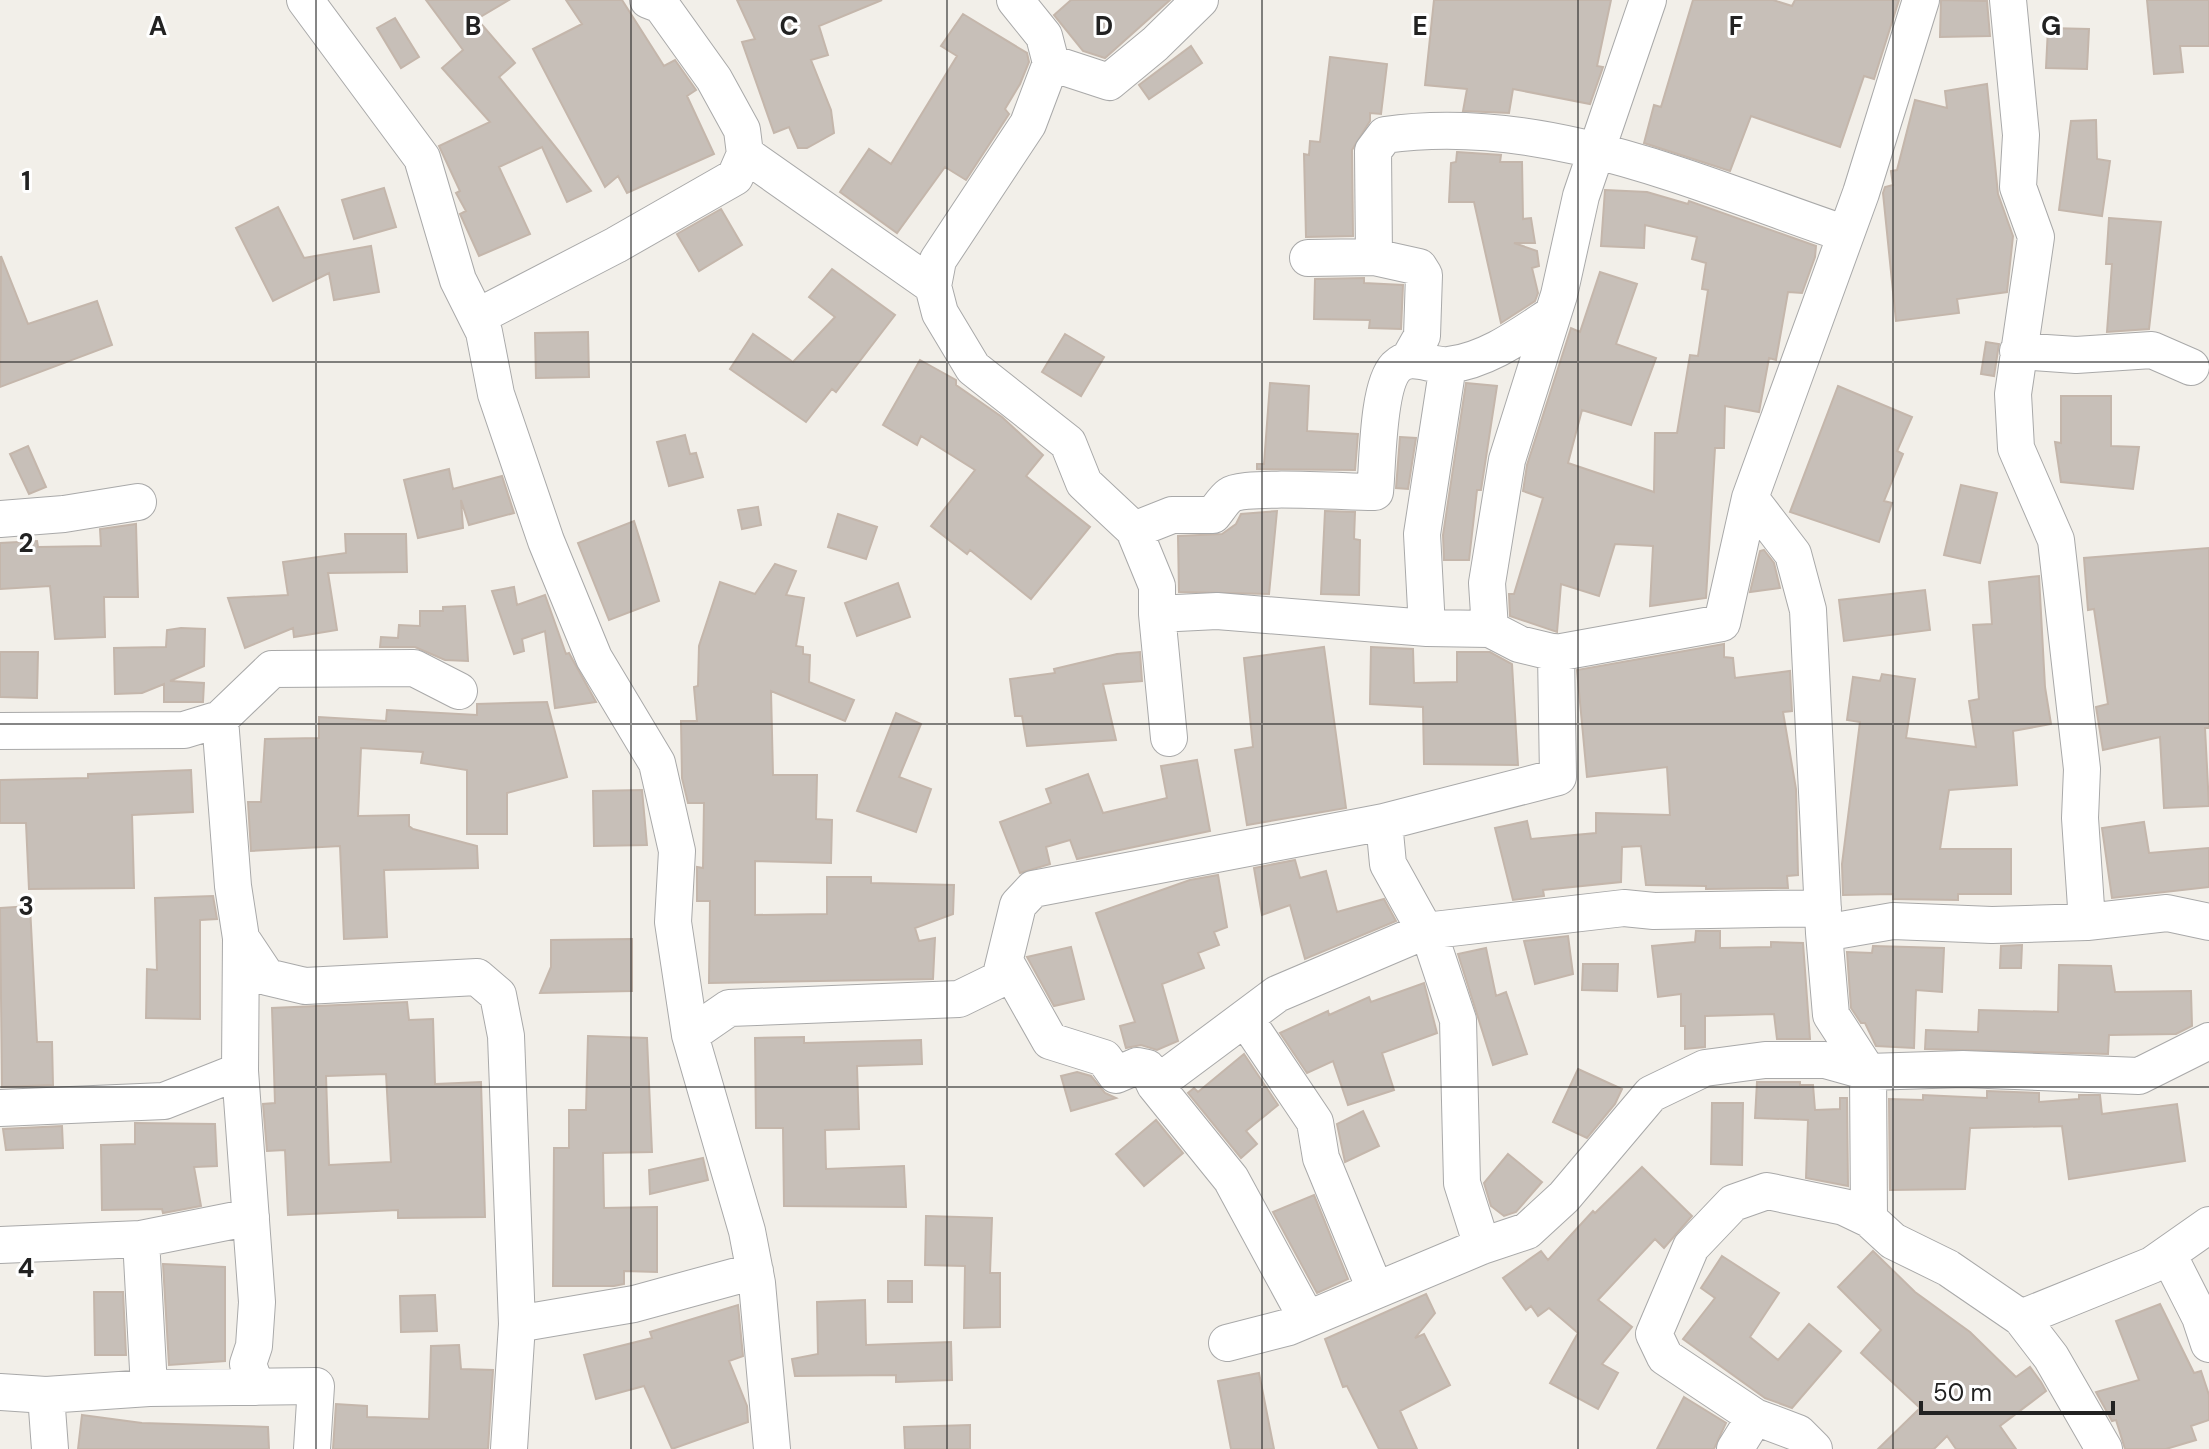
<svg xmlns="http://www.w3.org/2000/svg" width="2209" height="1449" font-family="'DM Sans',sans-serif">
  <rect width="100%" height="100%" fill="#f2efe9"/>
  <path fill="#c7bfb8" stroke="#c4b6ab" stroke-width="2" fill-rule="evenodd" d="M426,0H509L477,19L515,63L499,77L591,191L567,202L542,147L499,167L530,234L479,256L460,214L466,211L456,193L460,191L439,146L490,122L442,68L463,50Z
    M566,0H622L664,66L675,60L696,90L687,96L714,154L627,193L618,176L605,187L533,49L582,24Z
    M737,0H882L819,26L828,55L811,60L831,110L834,133L807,148H798L789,127L774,133L742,42L755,39Z
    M1071,0H1170L1105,58L1083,51L1054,15Z
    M1434,0H1611L1597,66L1603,67L1590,104L1513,89L1509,113L1463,111L1467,89L1425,85Z
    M1693,0H1773L1792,6L1795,0H1899L1874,79L1864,76L1840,147L1751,116L1730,171L1644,143L1654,105L1661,107Z
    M1941,0L1987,1L1990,36L1940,37Z
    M2147,0H2209V46H2180L2183,72L2154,74Z
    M963,14L1027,53L1029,62L1020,84L1005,109L1009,114L966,180L945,167L897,233L840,192L869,149L891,164L957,56L941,46Z
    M395,18L419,57L401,68L377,28Z
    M2048,28L2089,29L2087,69L2046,68Z
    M1191,46L1202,63L1149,99L1139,85Z
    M1330,57L1387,64L1381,114L1370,113V121L1352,150L1353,236L1306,237L1304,154L1309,155L1310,141L1320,142Z
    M1987,84L1998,194L2013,236L2007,292L1957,299L1959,313L1896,321L1883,193L1885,187L1893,185L1891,171L1897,170L1915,100L1947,108L1945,91Z
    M2096,120L2097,159L2110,161L2102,216L2059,210L2071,121Z
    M1457,152L1501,155L1500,162H1522L1523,219L1531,218L1535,243H1514L1537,251L1539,266L1532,268L1538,293L1535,301L1501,323L1474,202H1449L1451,163L1456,162Z
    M384,188L396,227L354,239L342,200Z
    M1605,190L1647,192L1688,204L1689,201L1816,246L1815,257L1802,293L1788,292L1776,360L1769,358L1759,412L1725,406L1724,448H1715L1706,598L1650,606L1653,546L1615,544L1599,596L1561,584L1557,632L1510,616L1509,594H1514L1543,498L1523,491L1527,465L1571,328L1580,332L1600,272L1637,284L1616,344L1656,358L1631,425L1582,410L1568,463L1654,492L1655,433H1677L1690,355L1698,356L1708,290L1702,289L1706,263L1692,259L1697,237L1645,225L1644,248L1601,246Z
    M278,207L304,258L371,246L379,292L334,300L329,273L273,301L236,228Z
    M721,209L742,245L699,271L677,234Z
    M2109,218L2161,222L2149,329L2107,332L2112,264H2106Z
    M1,256L28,324L97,301L112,345L0,387Z
    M832,269L895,315L836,392L832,389L806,422L730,369L753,334L793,362L835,317L809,297Z
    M1364,278V283L1403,285L1401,329L1369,328L1370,320L1314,319L1315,279Z
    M588,332L589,377L536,378L535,333Z
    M1065,334L1104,357L1081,396L1042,372Z
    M1986,342L1999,344L1994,376L1981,374Z
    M920,360L956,380V385L1002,417L1043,455L1026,476L1090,527L1031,599L970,550L967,554L931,526L975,470L921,436L917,445L883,425Z
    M1270,383L1309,386L1307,431L1358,434L1355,470L1257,469V464H1264Z
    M1466,383L1497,386L1481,490H1477L1469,560H1444L1443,535Z
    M1838,386L1912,417L1897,451L1903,454L1884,501L1892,503L1879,542L1790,512Z
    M2061,396H2111V446L2139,447L2133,489L2061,482L2055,442L2061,443Z
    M685,435L690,454L696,453L703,477L669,486L657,442Z
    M1400,437L1416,438L1408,489L1396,488Z
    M28,446L46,487L29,494L10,454Z
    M449,469L453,489L502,476L514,513L469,525L461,500L463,528L418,538L404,480Z
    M1961,485L1997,493L1980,563L1944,555Z
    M758,507L761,525L742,529L738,510Z
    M1277,511L1269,594L1179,592L1178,536L1222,534L1236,524L1241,514Z
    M1325,511L1355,512L1354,539L1360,540L1359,595L1321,594Z
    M838,514L877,527L866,559L828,547Z
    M634,521L659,601L609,620L578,543Z
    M136,524L138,597H104L105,637L55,639L50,586L0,589V543L37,541L38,547L101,546L100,529Z
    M345,534H406L407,572L328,573L337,630L294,637L293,628L245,648L228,598L288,595L283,562L346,553Z
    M2209,548V728H2205L2209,806L2164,808L2160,737L2103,750L2096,707L2108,704L2094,609L2088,610L2084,558Z
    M1764,550L1774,563L1780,588L1750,592L1760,551Z
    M775,564L796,571L786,595L804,598L796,646L803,647V654L810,655L809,682L854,700L845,721L771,691L773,775H817L816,819L832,820L831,863L755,861V915L827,914V877H871V883L954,885L953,914L915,928L919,941L935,938L933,979L709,983L710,901H697V867L703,868L704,803H688L682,778L681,721H697L694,687L698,686L699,646L720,582L755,594Z
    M2039,576L2045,687L2051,724L2013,731L2017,785L1949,790L1940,849H2011V894H1958V900L1893,899V894L1843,895L1842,864L1860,722L1847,720L1853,677L1880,681L1882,674L1915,679L1906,738L1976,747L1969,701L1979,699L1973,625L1992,624L1989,582Z
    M898,583L910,617L857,636L845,603Z
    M514,587L517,605L545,595L566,654L569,653L596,702L555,708L545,631L522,639L524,651L514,654L492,591Z
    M1925,590L1930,630L1844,641L1839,600Z
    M465,606L468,661L445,660L415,647H380L381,637L398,638L399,625L420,626V611H443V607Z
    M181,628L205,629L204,666L170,681L204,683L203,702H164V684L142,693L115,694L114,648L166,647L167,630Z
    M1724,644V657L1733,658L1735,678L1790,671L1792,711L1783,712L1796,789L1798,875L1787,876L1788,888L1706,889V886L1646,885L1641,846L1622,847L1621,882L1543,890L1544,896L1513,900L1495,828L1527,821L1531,839L1596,833V813L1670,815L1667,767L1587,777L1577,670Z
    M1324,647L1346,808L1247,825L1235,750L1253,747L1244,658Z
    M1371,647L1413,649L1414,683L1457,682V652H1490L1512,664L1518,765L1424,764L1423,707L1370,704Z
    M0,652H38L37,698L0,697Z
    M1140,652L1142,681L1103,684L1116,740L1027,746L1022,716H1015L1010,679L1055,673L1054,669L1117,654Z
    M547,702L567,777L507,793V834H467V770L421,763L423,752L361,748L358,816L409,815V826L413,829L477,846L478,868L384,870L387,937L344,939L340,846L251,851L248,802H261L265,739L319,738V717L386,721L387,710L477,715V704Z
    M896,713L921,724L899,777L931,789L916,832L857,811Z
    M1197,760L1210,831L1077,859L1070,840L1046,847L1050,864L1020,873L1000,822L1051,803L1046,789L1088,774L1103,813L1167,798L1161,766Z
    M191,770L193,812L132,815L134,888L29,889L26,823H0V780L88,778V774Z
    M642,790L647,845L594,846L593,791Z
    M2144,822L2149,853L2209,848V887L2112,898L2102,828Z
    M1295,860L1300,878L1326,871L1337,912L1384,899L1396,921L1305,959L1290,905L1262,915L1254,868Z
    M1218,875L1227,927L1214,932L1219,945L1198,953L1204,968L1162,984L1178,1041L1157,1050L1141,1045L1126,1048L1120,1026L1135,1022L1096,913L1190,880Z
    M213,896L217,919L200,920V1019L146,1018L147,969L157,970L155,898Z
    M30,906L37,1042H52L53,1085L2,1087L0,908Z
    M1696,931H1720V948L1771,947V942L1803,943L1810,1039H1777L1774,1014L1705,1016V1047L1685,1049V1026H1681V994L1658,997L1652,946L1695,942Z
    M1568,936L1573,974L1535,984L1524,941Z
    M632,939V991L540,993L551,967V940Z
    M2022,945L2021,968H2000L2001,946Z
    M1873,946L1944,948L1942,992L1916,990L1914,1048L1876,1046L1865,1023H1861L1851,1008L1847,952L1872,953Z
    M1071,947L1084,999L1054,1006L1027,957Z
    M1486,948L1496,996L1506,992L1527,1054L1493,1065L1458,954Z
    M1583,964H1618L1617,991L1582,990Z
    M2059,965L2111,966L2115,992L2191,991L2192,1026L2176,1034L2109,1035L2108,1054L1925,1049L1926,1030L1978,1032L1979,1010L2058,1012Z
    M1424,983L1437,1033L1382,1053L1394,1090L1348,1105L1333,1061L1307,1073L1280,1033L1328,1011L1329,1015L1369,997L1371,1002Z
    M407,1002L409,1020L433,1019L435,1084L481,1082L485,1217L398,1218V1210L288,1215L285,1150L267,1151L263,1104L275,1103L272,1008ZM386,1074L391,1162L329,1165L326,1076Z
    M588,1036L647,1038L652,1152L603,1153L604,1208L657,1207V1272L624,1271V1284L614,1286H553L554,1148H569V1110H586Z
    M804,1037V1043L921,1040L922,1064L857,1066L859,1129L825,1130L826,1169L904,1166L906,1207L784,1206L783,1128H756L755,1038Z
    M1244,1054L1278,1105L1246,1131L1257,1144L1241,1158L1188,1093L1194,1088L1198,1092Z
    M1578,1069L1622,1089L1615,1104L1587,1138L1553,1122Z
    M1077,1072L1091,1076L1105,1093L1116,1098L1071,1111L1061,1076Z
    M1757,1082H1800V1085H1813L1815,1110L1840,1109V1098H1847L1848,1186L1806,1178L1808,1120L1755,1118Z
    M1987,1091L2039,1093V1102L2079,1099V1095H2100L2102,1114L2177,1104L2185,1161L2069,1179L2062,1126L1970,1128L1965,1189L1890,1190L1889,1099L1923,1100V1095L1987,1098Z
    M1712,1103H1743L1742,1165L1711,1164Z
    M1363,1111L1379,1146L1345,1162L1337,1124Z
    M1156,1120L1183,1153L1144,1186L1116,1154Z
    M135,1123L215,1124L217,1166L194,1167L201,1206L163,1213L162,1209L102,1210L101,1145L135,1144Z
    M62,1126L63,1148L6,1150L3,1129Z
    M1508,1154L1542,1182L1516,1212L1504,1216L1491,1206L1484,1183Z
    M703,1158L708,1180L650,1194L649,1170Z
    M1642,1167L1692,1216L1664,1248L1655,1239L1598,1300L1632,1327L1602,1364L1618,1373L1598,1409L1550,1383L1578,1333L1549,1308L1538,1316L1531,1306L1526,1310L1503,1278L1541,1251L1548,1260L1593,1211L1595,1213Z
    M1314,1195L1348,1279L1317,1293L1273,1212Z
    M926,1216L992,1218L990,1273H1000V1327L964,1328L965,1266L925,1265Z
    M1873,1251L1915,1292L1970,1332L2016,1377L2030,1367L2041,1382L2046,1391L2000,1426L2016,1449H1956L1947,1436L1934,1449H1878L1920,1408L1861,1353L1881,1330L1838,1287Z
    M1722,1256L1779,1293L1750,1337L1778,1360L1809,1324L1841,1351L1792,1408L1765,1398L1683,1339L1715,1298L1701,1288Z
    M163,1264L225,1267V1361L169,1365Z
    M888,1281H912V1302H888Z
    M94,1292H123L126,1355H95Z
    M1426,1294L1435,1313L1415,1338L1424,1334L1450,1385L1400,1411L1417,1449H1379L1347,1386L1343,1387L1325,1339Z
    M435,1295L437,1331L401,1332L400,1296Z
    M865,1300L866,1345L951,1342L952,1380L896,1382V1375L795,1376L792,1359L818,1354L817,1302Z
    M2160,1304L2194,1373L2201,1371L2209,1395V1420L2191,1426L2196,1440L2166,1449H2125L2116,1420L2112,1421L2096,1392L2139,1380L2116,1321Z
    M738,1305L743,1356L729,1361L747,1406L748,1422L672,1449L644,1386L596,1399L584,1355L652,1338L650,1332Z
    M459,1345L461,1369L493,1370L488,1449H333L336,1404L367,1406V1417L429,1419L431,1346Z
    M1259,1373L1274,1449H1231L1218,1381Z
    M1684,1397L1726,1423L1714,1449H1657Z
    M82,1415L142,1423L268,1427L269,1449H78Z
    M970,1425V1449H905L904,1427Z"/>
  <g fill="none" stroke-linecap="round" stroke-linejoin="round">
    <g stroke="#a9a9a9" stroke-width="38">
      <path id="minor" d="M305,0L422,158L458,280L484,332L496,394L546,541L594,658L657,763L677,851L673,922L690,1035L747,1231L757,1283L772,1449
        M1015,0L1044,36L1051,63L1028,124L938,260L933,286L940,313L973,368L1068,443L1084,483L1134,530L1157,586V614
        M2008,0L2021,135L2018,187L2036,237L2013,394L2016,448L2056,540L2082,769L2080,818L2087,922
        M1051,63L1109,82L1155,44L1200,0
        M745,154L933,286
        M1374,257L1373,151L1385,135C1544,112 1698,184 1846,234
        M1308,258L1374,257L1419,267L1424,275L1422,336L1409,359
        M477,317L616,245L735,177L745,154L742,130L714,79L661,5L648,0
        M2018,351L2076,355L2152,350L2191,367
        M1750,498L1793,554L1808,610L1824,933L1831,1015L1868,1072L1869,1219
        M0,519L64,514L138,502
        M1134,530L1172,515H1213C1218,509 1224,499 1230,495C1243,485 1350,492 1375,492C1378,463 1377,387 1396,367C1411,352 1431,367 1449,365C1488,360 1521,335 1553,314
        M1427,628L1422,534L1448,365
        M1490,629L1487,583L1507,460L1559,295L1581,196L1648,0
        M220,719L233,886L241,938L240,1071L257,1302L254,1346L248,1364L256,1387
        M0,731L184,730L220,719L272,669L414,668L459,691
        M1169,738L1157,614L1217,611L1427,628L1490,629L1519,644L1556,653L1722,623L1750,498L1861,193L1921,0
        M1384,822L1388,864L1433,945L1458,1020L1462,1183L1482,1246
        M1824,933L1893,921L1992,925L2087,922L2167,913L2209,922
        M241,938L267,977L305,986L477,977L498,995L506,1036L517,1324L509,1449
        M1006,963L1050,1041L1104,1058L1116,1075L1137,1066L1147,1068L1155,1085L1231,1179L1307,1319
        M1245,1018L1315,1122L1321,1158L1370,1277L1371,1292
        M690,1035L729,1008L959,999L1000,979L1018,905L1033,889L1384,822L1558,777L1556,653
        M1155,1085L1277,994L1425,931L1624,908L1654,911L1823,908
        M0,1108L164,1101L240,1071
        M141,1239L149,1388
        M0,1245L141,1239L251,1217
        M2169,1256L2200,1317L2209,1344
        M2021,1318L2152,1265L2209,1225
        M517,1324L634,1304L755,1271
        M1227,1343L1289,1327L1482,1246L1527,1231L1564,1197L1651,1094L1705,1068L1765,1060H1825L1868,1072L1963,1069L2139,1076L2209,1041
        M0,1392L46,1395L149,1388L316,1386L312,1449
        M46,1395L50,1449
        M1735,1449L1755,1417
        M1814,1449L1798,1433L1755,1417L1665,1357L1654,1334L1691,1247L1733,1203L1767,1191L1844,1207L1869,1219L1893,1241L1948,1268L2021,1318L2051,1357L2104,1449"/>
    </g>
    <use href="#minor" stroke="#fff" stroke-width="36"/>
  </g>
  <path fill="none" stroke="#222" stroke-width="2" stroke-opacity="0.55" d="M316,0V1449M631,0V1449M947,0V1449M1262,0V1449M1578,0V1449M1893,0V1449M0,362H2209M0,724H2209M0,1087H2209"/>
  <g font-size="26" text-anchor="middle" font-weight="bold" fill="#222" stroke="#fff" stroke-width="6" stroke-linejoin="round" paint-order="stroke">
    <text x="158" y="35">A</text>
    <text x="473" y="35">B</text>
    <text x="789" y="35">C</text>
    <text x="1104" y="35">D</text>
    <text x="1420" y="35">E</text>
    <text x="1736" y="35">F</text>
    <text x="2051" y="35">G</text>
    <text x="26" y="190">1</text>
    <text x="26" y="552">2</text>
    <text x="26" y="915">3</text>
    <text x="26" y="1277">4</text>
  </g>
  <path d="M1921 1401v12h192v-12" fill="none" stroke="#222222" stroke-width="4"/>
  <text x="1933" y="1401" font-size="24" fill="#222222" stroke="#ffffff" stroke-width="6" paint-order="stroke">50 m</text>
</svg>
